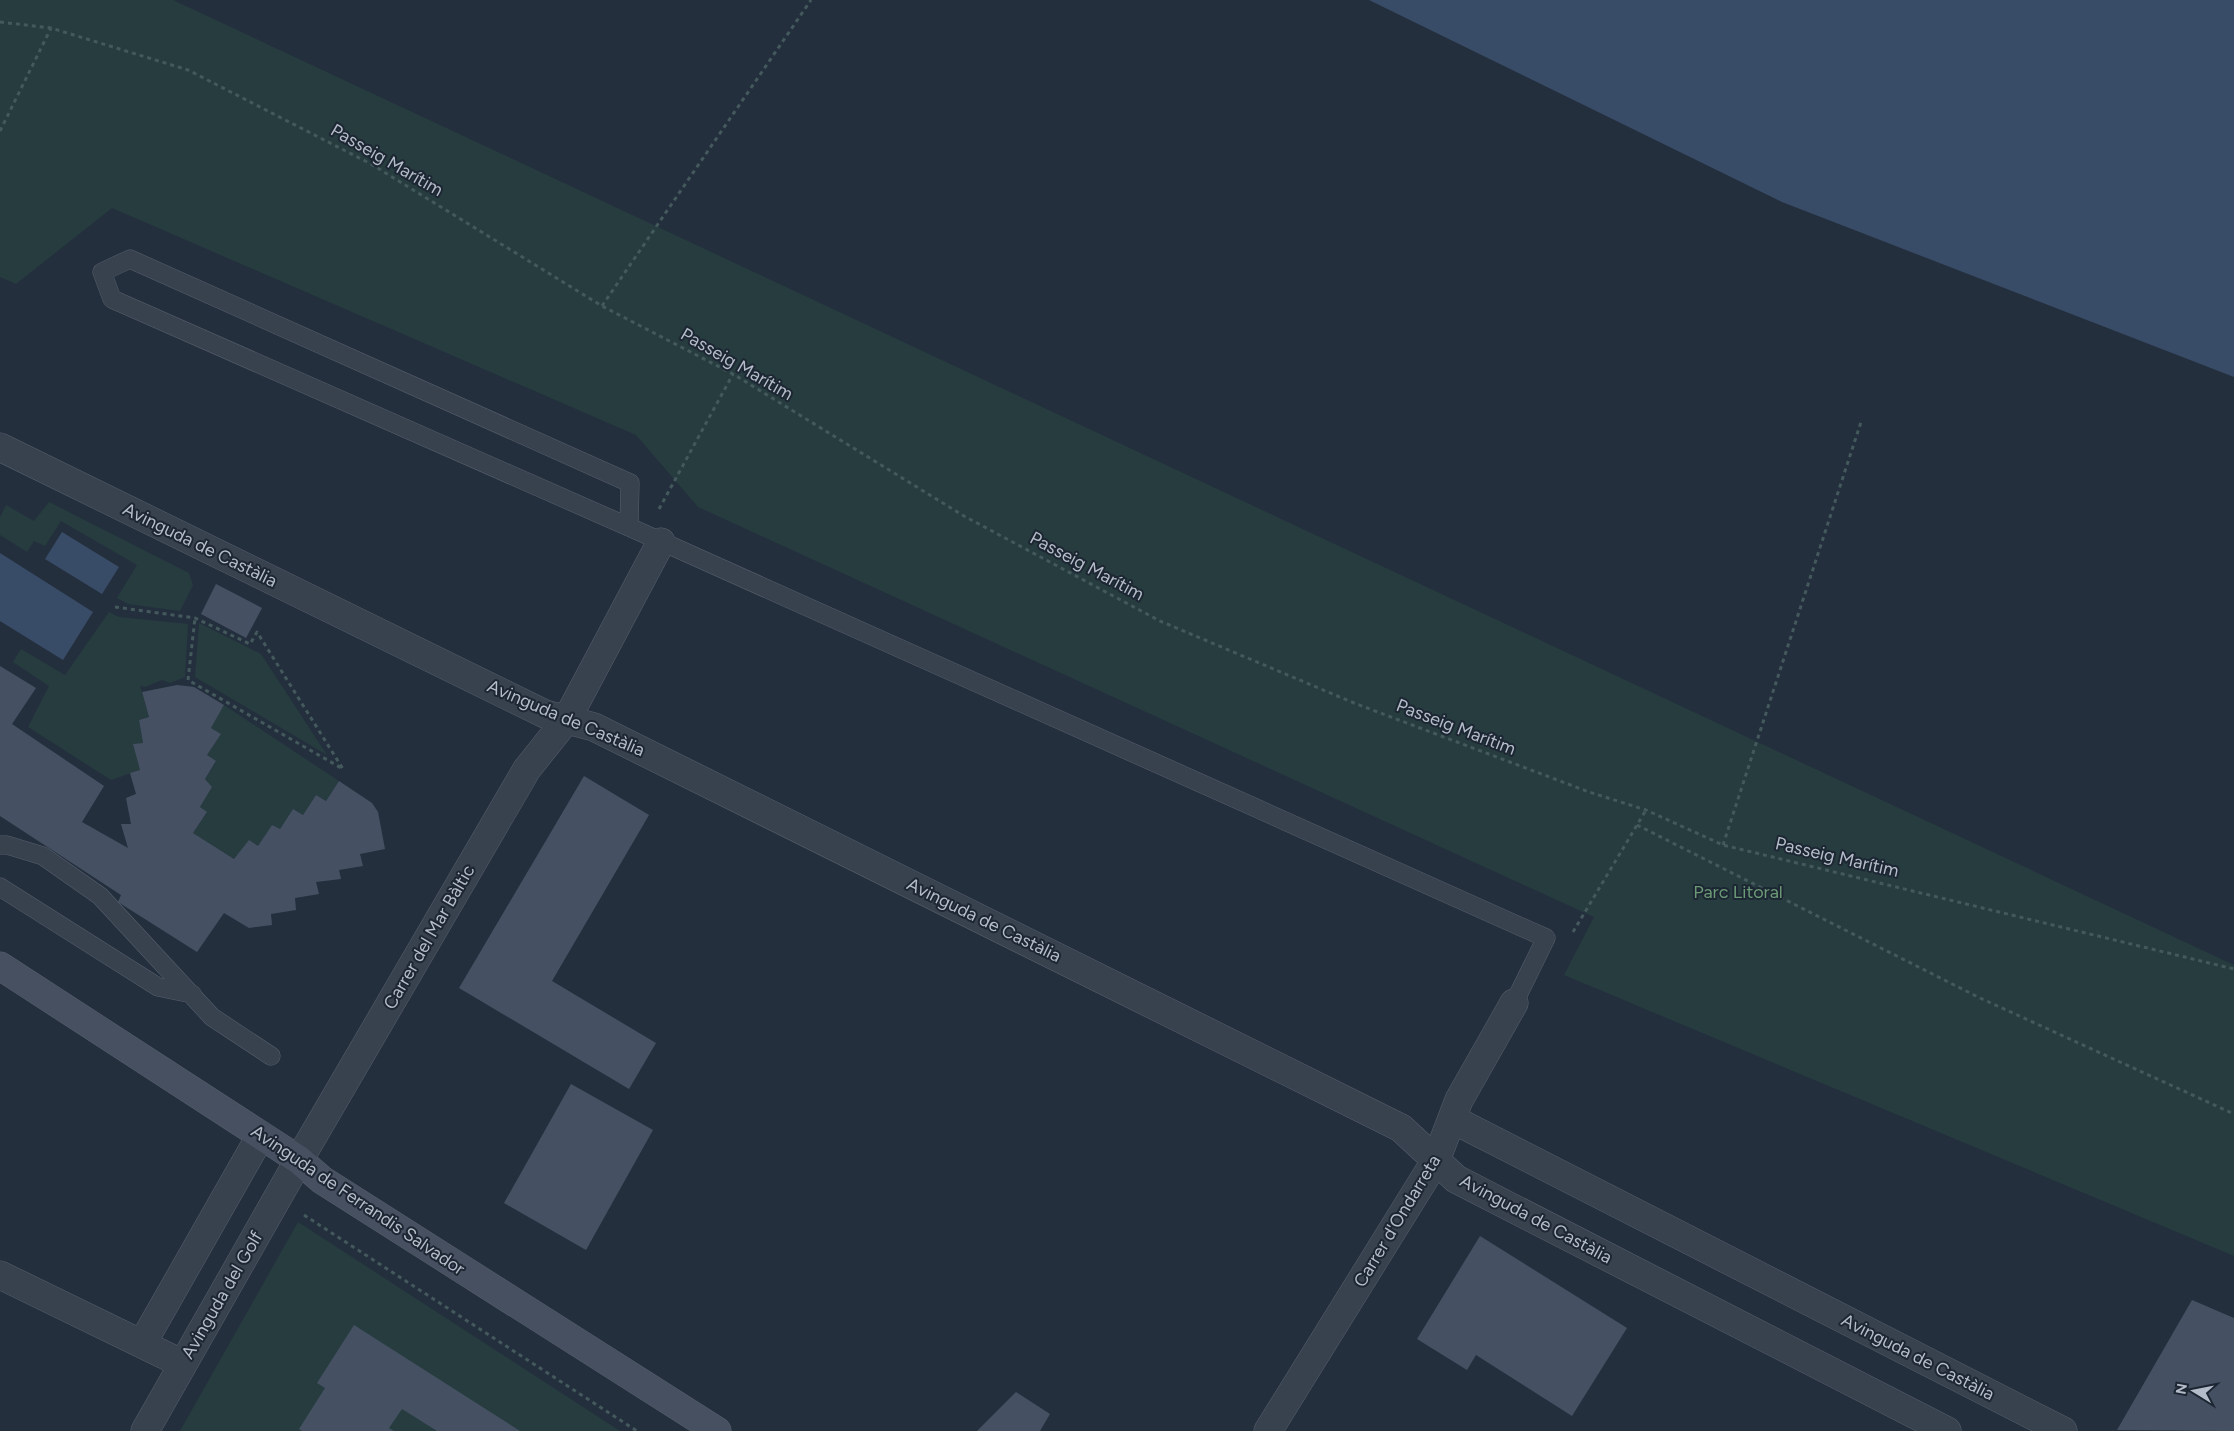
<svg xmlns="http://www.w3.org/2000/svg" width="2234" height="1431" font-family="Figtree,sans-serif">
  <rect width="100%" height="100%" fill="#242f3e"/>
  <path fill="#263c3f" d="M0,0H173L2234,965V1256L1564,975L1594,917L698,507L636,435L112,208L16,284L0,277Z
    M49,502L189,573L193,585L180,611L128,604L117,598L137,565L61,521L45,546L34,541L27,552L0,535V517L6,505L34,521Z
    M109,612L119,617L188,624L185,677L170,683L162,680L145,687L140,686L149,717L139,720L143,743L134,744L140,770L111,780L28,727L49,686L13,662L21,649L65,675Z
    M199,623L261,654L327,755L195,677Z
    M224,705L339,781L326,801L316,795L303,815L293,809L280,829L272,825L258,846L234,859L193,833L207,813L200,807L212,787L205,779L216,762L207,755L221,734L211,728Z
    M298,1222L620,1431H180Z"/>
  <path fill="#394c67" d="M1369,0H2234V377L1782,202Z
    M62,532L119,567L102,594L45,559Z
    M0,553L93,612L63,660L0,621Z"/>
  <path fill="#455162" d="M216,584L262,608L246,638L201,614Z
    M0,666L36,688L12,724L104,786L82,822L128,848L121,824H131L126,798L136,794L130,773L140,770L133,744L143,743L139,720L149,717L142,692L177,685L194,687L224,705L211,728L221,734L207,755L216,761L205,779L212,787L200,807L207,812L193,833L234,859L249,840L258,846L272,825L280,829L293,809L303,815L316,795L326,801L339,781L372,803L378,812L385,849L360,854L363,866L339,870L341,879L316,882L319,894L295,898L296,910L271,914L272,925L249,928L224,913L197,952L118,902L121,895L0,816Z
    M584,776L649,815L552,981L656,1043L629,1089L459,988Z
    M571,1084L653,1130L586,1250L504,1203Z
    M1480,1236L1627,1328L1572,1416L1476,1355L1467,1370L1417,1339Z
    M2192,1300L2234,1318V1431L2117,1430Z
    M354,1325L520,1431H437L402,1409L389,1428L394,1431H302L299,1429L325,1388L317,1383Z
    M1016,1392L1050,1414L1040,1431H977Z"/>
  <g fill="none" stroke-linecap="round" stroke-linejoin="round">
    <g stroke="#565f6c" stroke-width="19">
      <path id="lane" d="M629,527L630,483L130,259L102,272L112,299L629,527L1546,938L1514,1003
        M0,845H7L43,856L100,896L212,1017L271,1056
        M0,887L158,987L192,994"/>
    </g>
    <g stroke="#565f6c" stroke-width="29">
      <path id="street" d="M0,447L545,714L594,727L1401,1128L1456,1179L1947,1431
        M1452,1119L2063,1431
        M0,1275L183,1364
        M142,1344L261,1135
        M145,1431L299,1160L527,769L567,719L661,542
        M1268,1431L1436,1160L1459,1100L1514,1003"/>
    </g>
    <g stroke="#565f6c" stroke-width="29">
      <path id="secondary" d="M0,966L299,1160L322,1180L717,1431"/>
    </g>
    <path stroke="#44595c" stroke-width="3" stroke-dasharray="4 4" stroke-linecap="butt" d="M0,22L51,28L188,70L371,164L602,306L733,374L964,516L1160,621L1354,703L1589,792L1646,810L1723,845L2234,969
      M0,131L51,28
      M602,306L811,0
      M659,509L733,374
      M115,607L195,618L250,644L257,632L343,769L188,680L195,618
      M1637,825L1980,998L2234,1114
      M1723,845L1861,422
      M1573,932L1646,810
      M304,1215L637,1431"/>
    <use href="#lane" stroke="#38414e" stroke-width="18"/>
    <use href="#street" stroke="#38414e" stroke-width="28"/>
    <use href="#secondary" stroke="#465061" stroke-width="28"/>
  </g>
  <g text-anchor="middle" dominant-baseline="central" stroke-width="4" stroke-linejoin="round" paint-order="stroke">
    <g font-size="18" fill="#b4bcc9" stroke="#1d2633">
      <text transform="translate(387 160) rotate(30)">Passeig Marítim</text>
      <text transform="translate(737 364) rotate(30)">Passeig Marítim</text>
      <text transform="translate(200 545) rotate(26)">Avinguda de Castàlia</text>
      <text transform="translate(1087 566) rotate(28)">Passeig Marítim</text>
      <text transform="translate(566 718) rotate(23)">Avinguda de Castàlia</text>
      <text transform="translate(1456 727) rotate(21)">Passeig Marítim</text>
      <text transform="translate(1837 857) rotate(13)">Passeig Marítim</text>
      <text transform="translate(984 920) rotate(26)">Avinguda de Castàlia</text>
      <text transform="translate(429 937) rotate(-60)">Carrer del Mar Bàltic</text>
      <text transform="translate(358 1200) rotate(34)">Avinguda de Ferrandis Salvador</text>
      <text transform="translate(1536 1219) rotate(28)">Avinguda de Castàlia</text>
      <text transform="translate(1397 1221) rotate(-59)">Carrer d'Ondarreta</text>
      <text transform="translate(222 1295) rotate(-60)">Avinguda del Golf</text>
      <text transform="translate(1918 1357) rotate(27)">Avinguda de Castàlia</text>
    </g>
    <g font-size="18" fill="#6b9a76" stroke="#1d2633">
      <text x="1738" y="892">Parc Litoral</text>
    </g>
  </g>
  <g transform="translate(2194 1391) rotate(280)" stroke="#1d2633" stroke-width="4" paint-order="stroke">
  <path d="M0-4L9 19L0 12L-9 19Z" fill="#b4bcc9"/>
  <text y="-8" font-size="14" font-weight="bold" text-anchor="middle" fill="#b4bcc9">N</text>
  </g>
</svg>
